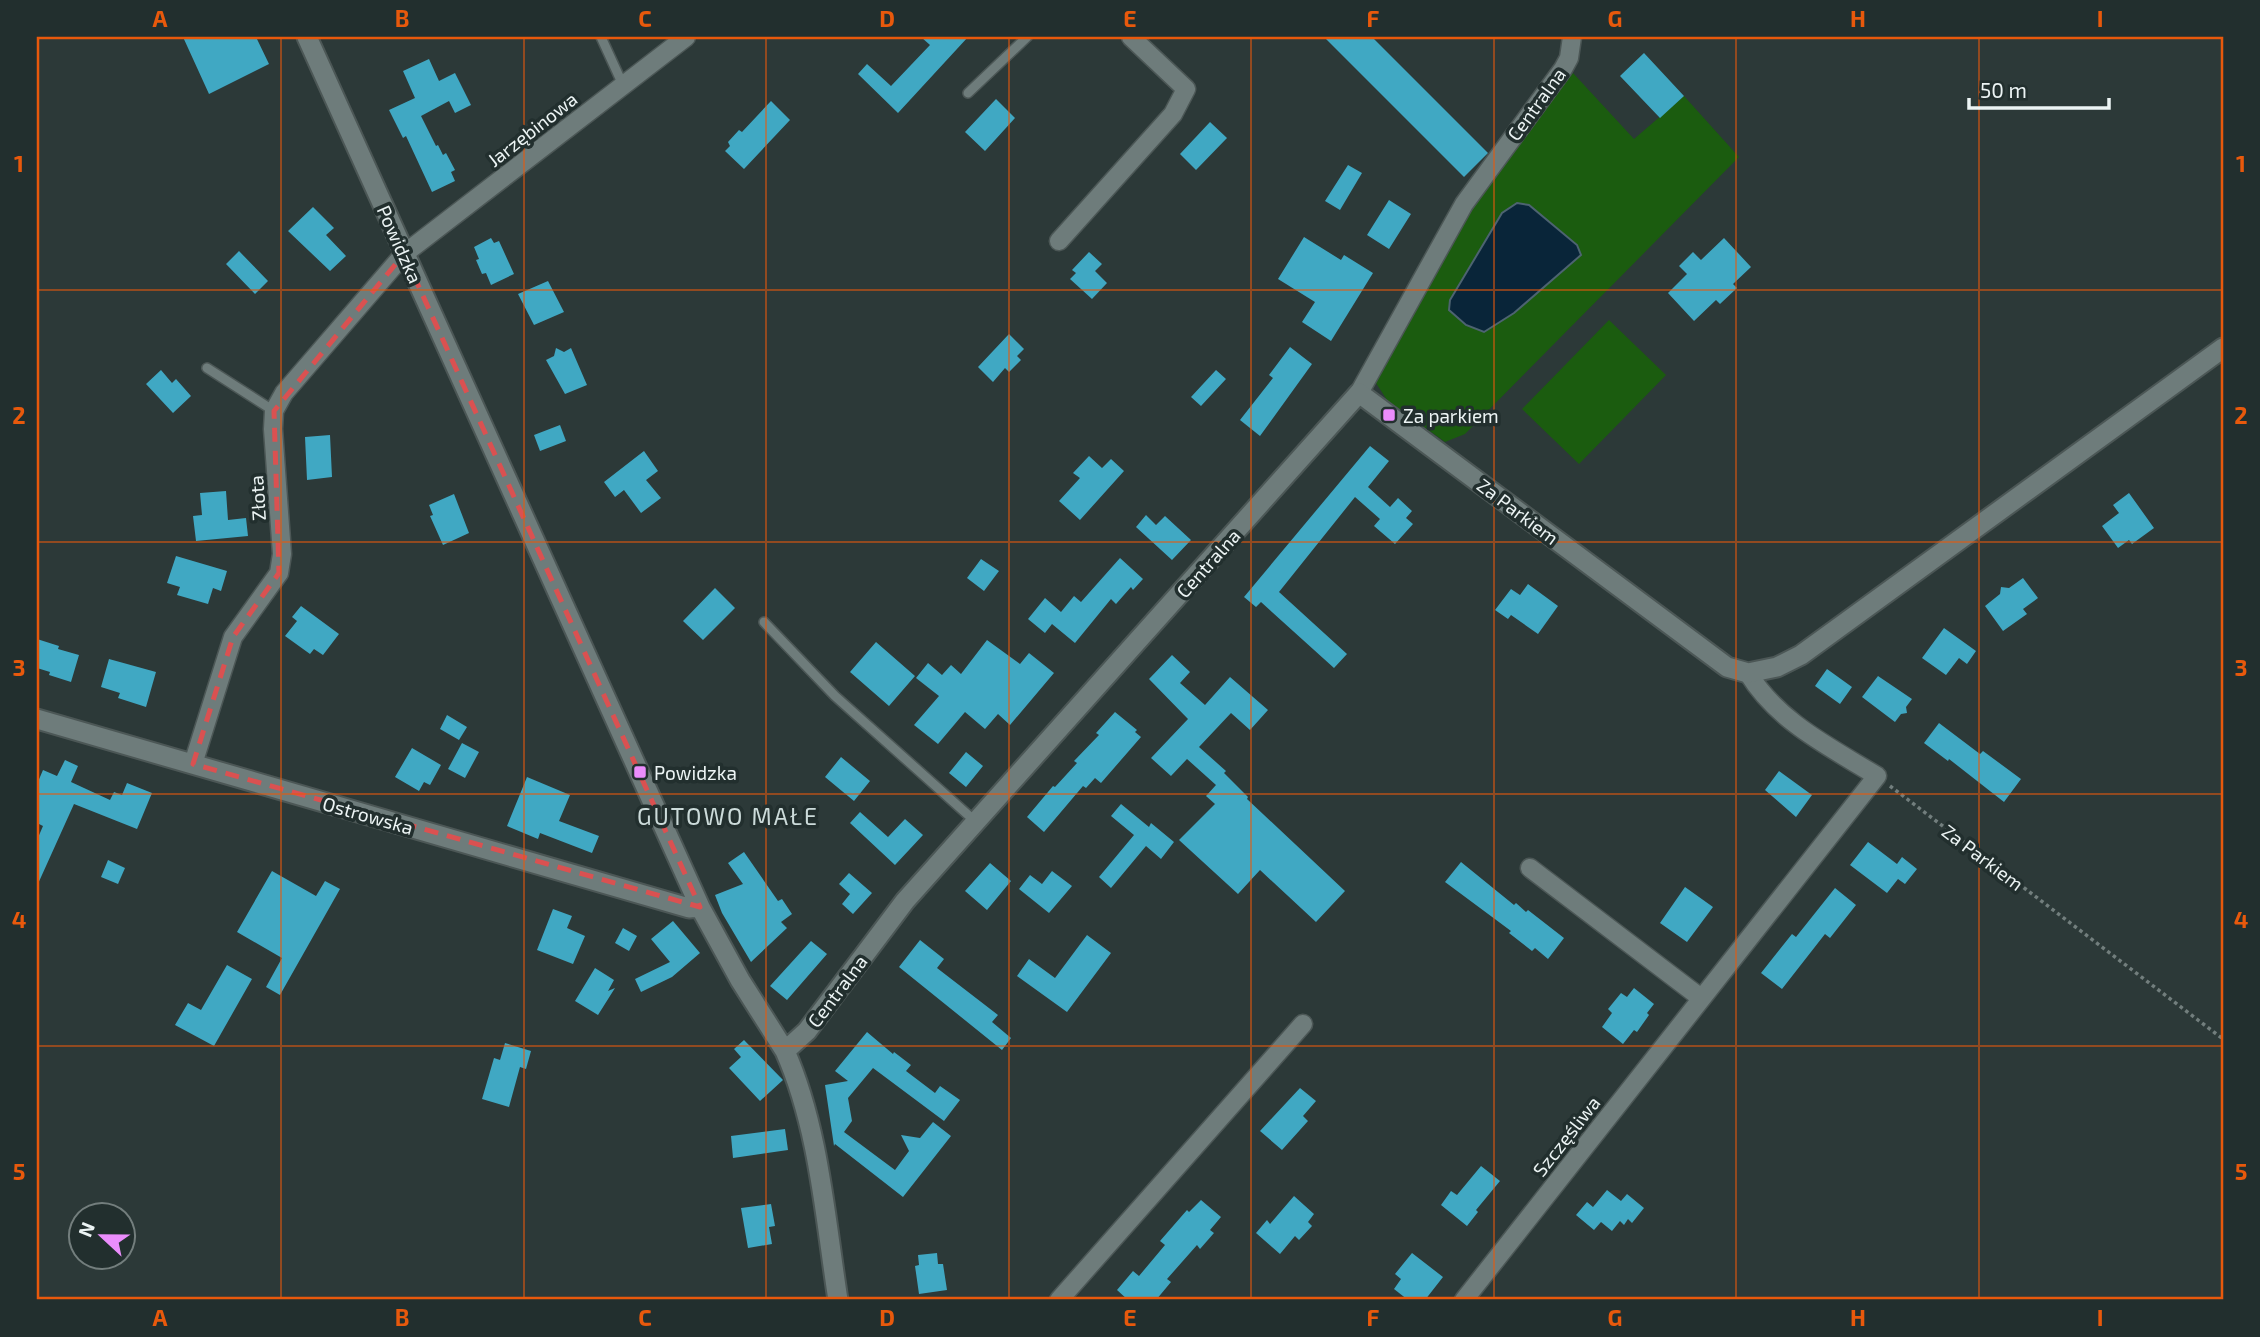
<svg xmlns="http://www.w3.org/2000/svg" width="2260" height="1337" font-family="'Exo 2',sans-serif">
  <rect width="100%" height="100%" fill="#2c3938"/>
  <path fill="#1b5c0f" d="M1573,73L1634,139L1684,96L1739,157L1465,434L1445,442L1387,400L1376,383L1382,365L1467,213Z
    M1609,320L1666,375L1579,464L1522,409Z"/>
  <path fill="#092539" stroke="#4d6371" stroke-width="2" d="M1517,203L1529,205L1577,245L1581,255L1514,313L1484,332L1466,325L1449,310L1450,300L1502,213Z"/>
  <path fill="#40a8c3" d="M183,37H256L269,64L209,94Z
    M921,37H968L898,113L858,74L867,64L891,86L930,45Z
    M1324,37H1372L1488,153L1464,177Z
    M1644,53L1684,96L1660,118L1620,76Z
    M429,59L439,81L455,73L471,105L455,113L449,101L421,116L436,146L438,145L443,155L446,153L455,170L451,172L455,181L432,192L406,136L403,138L389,110L415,98L403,71Z
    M996,99L1015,118L985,151L965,132Z
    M771,101L790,120L744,169L725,151L730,146L728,142L739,130L742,132Z
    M1210,122L1227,138L1196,170L1180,154Z
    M1348,165L1362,173L1340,210L1325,201Z
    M1389,200L1411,214L1389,249L1367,235Z
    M313,207L334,228L326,235L346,256L330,271L288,231Z
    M1304,237L1341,260L1344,255L1373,273L1331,341L1302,322L1315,302L1278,279Z
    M491,238L494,243L499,241L514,274L491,285L486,273L482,274L476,260L479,259L474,247Z
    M1724,238L1751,267L1733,284L1737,288L1720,304L1716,300L1694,321L1668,293L1687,274L1679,266L1693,252L1701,260Z
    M239,251L268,281L255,294L226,264Z
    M1089,252L1102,264L1095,271L1107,283L1092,299L1070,279L1076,273L1072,270Z
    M548,281L564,312L534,325L518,294Z
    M1009,334L1024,349L1017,356L1021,360L1009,372L1005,368L993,382L978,367Z
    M1290,347L1312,364L1260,436L1240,420L1273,378L1269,375Z
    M556,348L564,352L571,348L587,385L565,394L546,360L554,356Z
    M161,370L172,383L176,379L191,396L173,413L146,384Z
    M1216,370L1226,379L1201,406L1191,397Z
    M560,425L566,441L540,451L534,435Z
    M330,435L332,477L307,480L305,437Z
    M1370,446L1389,461L1368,487L1390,507L1398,498L1412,511L1406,518L1413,524L1395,544L1374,526L1380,519L1355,497L1279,592L1347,654L1334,668L1261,602L1256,607L1244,597Z
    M644,451L658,471L646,480L661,498L641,513L624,490L615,497L604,482Z
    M1089,456L1102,468L1111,459L1124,471L1080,520L1059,501L1080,478L1073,473Z
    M226,491L228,520L246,518L248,536L196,541L193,516L202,515L200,493Z
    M2129,493L2154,528L2132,544L2129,540L2118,548L2102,526L2119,513L2113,505Z
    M454,494L469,533L443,545L430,516L433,515L429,505Z
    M1146,515L1156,525L1165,516L1191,540L1172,560L1136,527Z
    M176,556L227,571L221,591L213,588L208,604L177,595L180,587L167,583Z
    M1120,558L1143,579L1133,590L1131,587L1116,604L1111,599L1075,643L1052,624L1045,633L1028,619L1045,598L1061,612L1074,596L1081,602Z
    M981,559L999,571L984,591L967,578Z
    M2023,578L2038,598L2023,609L2027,614L2003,631L1985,606L2000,594L2001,587L2009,588Z
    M1528,584L1558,606L1538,634L1511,615L1508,619L1495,610L1511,589L1520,595Z
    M715,588L735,608L703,640L683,621Z
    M301,606L339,634L323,655L314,649L310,654L285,636L297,621L292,617Z
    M1944,628L1976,651L1967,664L1959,658L1946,675L1922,658Z
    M37,639L59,646L58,649L79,655L71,682L49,675L50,672L37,668Z
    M987,640L1020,664L1029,653L1054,673L1010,725L998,714L985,729L965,712L938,744L914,725L939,696L916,678L928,663L942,675L951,665L961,674Z
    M876,642L915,676L889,706L850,672Z
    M1172,655L1190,672L1180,683L1205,705L1230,677L1268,710L1250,730L1231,713L1199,747L1226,771L1224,773L1248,797L1247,799L1345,891L1316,922L1260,870L1238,894L1179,840L1215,804L1206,796L1216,785L1187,759L1171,776L1151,758L1188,719L1149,679Z
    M109,659L156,672L146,707L118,698L120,693L101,687Z
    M1827,669L1852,687L1840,704L1815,686Z
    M1878,676L1912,699L1906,707L1907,713L1901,714L1895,722L1862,697Z
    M1115,712L1137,730L1135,732L1141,737L1101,783L1095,778L1086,788L1083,786L1044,832L1027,817L1053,786L1055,787L1077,763L1074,761L1099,735L1096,733Z
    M447,715L467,727L459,740L440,729Z
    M1939,723L1980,754L1983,751L2021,779L2004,802L1949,759L1948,761L1924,743Z
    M462,743L479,752L465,778L448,769Z
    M412,748L441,765L430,785L424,782L419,791L395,777Z
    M966,752L983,766L966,787L949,773Z
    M841,757L870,781L854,801L825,777Z
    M65,760L78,766L71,782L110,800L114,792L122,795L127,783L152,793L137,829L74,804L37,886V840L43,826L37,823V784L43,770L57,776Z
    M1779,771L1812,795L1796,817L1765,790Z
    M527,777L570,795L559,821L599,836L592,853L540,833L538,839L507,826Z
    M1121,804L1149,827L1151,823L1174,842L1161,859L1146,846L1111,888L1099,877L1134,835L1111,816Z
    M860,812L888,837L905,819L923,835L895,865L850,823Z
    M1868,842L1897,864L1902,857L1917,869L1905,884L1898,879L1887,893L1850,865Z
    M744,852L778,901L782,899L792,914L781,922L787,928L751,962L722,913L715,895L743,884L728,863Z
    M108,860L125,868L118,884L101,877Z
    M1461,862L1514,905L1516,903L1526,912L1528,910L1564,938L1548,959L1535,948L1532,951L1509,933L1511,931L1445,882Z
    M990,863L1011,881L987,910L965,891Z
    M272,871L316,896L325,881L340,889L280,995L266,987L282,958L237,932Z
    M1052,871L1072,886L1049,913L1019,889L1030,875L1042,884Z
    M849,873L872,893L853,914L842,904L850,894L839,884Z
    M1685,887L1713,907L1687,942L1660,923Z
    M1835,888L1856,905L1830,938L1825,934L1782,989L1761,973L1792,934L1796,937Z
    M553,909L572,916L567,928L585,936L573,964L537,950Z
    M673,921L700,953L672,977L641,992L635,979L670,962L651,939Z
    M623,928L637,936L629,951L615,943Z
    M1087,935L1111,953L1067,1012L1017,976L1029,959L1055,978Z
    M920,940L944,959L937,968L998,1015L992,1022L1011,1038L1002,1050L899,967Z
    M811,941L827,954L787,1000L770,986Z
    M227,965L252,979L214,1046L175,1025L188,1003L201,1010Z
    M595,968L614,980L608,991L615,988L598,1015L575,1001Z
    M1634,988L1654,1004L1647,1013L1649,1015L1637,1032L1634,1030L1623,1044L1602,1027L1612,1013L1608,1009L1621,993L1627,997Z
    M867,1032L893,1054L894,1052L911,1065L906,1071L935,1093L940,1086L960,1100L944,1121L873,1068L848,1098L852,1121L844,1132L895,1170L909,1151L901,1135L920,1138L933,1122L951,1136L903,1197L835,1144L834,1146L825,1085L848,1081L835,1071Z
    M744,1040L783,1080L760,1101L729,1068L741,1057L734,1049Z
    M505,1043L531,1051L526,1069L520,1067L509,1107L482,1099L494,1058L500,1060Z
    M1300,1088L1316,1101L1303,1116L1308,1121L1282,1150L1260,1131Z
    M785,1129L788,1150L733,1158L731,1136Z
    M1481,1166L1500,1181L1476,1210L1478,1212L1467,1226L1441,1205L1451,1191L1457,1195Z
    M1607,1190L1621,1201L1627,1194L1644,1208L1632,1223L1628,1219L1624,1225L1620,1221L1612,1231L1601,1222L1594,1230L1576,1215L1587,1202L1593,1207Z
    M1294,1196L1314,1214L1308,1222L1312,1226L1299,1240L1295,1236L1280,1254L1256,1233L1267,1220L1270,1224Z
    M1201,1200L1221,1217L1210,1230L1214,1233L1200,1249L1197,1245L1167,1279L1171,1282L1156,1300H1128L1117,1290L1133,1271L1139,1276L1165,1245L1160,1241L1187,1210L1189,1212Z
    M771,1204L775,1226L769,1227L772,1244L748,1248L741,1208Z
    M937,1253L938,1264H943L947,1290L919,1294L915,1266L919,1265L918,1255Z
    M1412,1253L1443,1277L1425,1300H1408L1394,1289L1401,1279L1395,1274Z"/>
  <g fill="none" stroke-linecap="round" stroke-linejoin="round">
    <g stroke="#4c5756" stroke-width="12">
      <path id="service" d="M601,37L623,85
        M968,93L1027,37
        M207,368L274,411
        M764,622L835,696L976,822"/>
    </g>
    <g stroke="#4c5756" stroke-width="21">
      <path id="minor" d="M1059,241L1173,114L1186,89L1131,37
        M1359,393L1464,204L1563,69L1569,58L1572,37
        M193,764L233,637L279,573L282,554L273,429L274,411L284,393L404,254L686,37
        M1530,868L1701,998
        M1059,1300L1303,1024
        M1464,1300L1877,776C1830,747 1778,722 1748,673"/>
    </g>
    <g stroke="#4c5756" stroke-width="23">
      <path id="tertiary" d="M307,37L700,907L740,980L785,1051C819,1128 825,1217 838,1300
        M37,719L689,908L700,907
        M785,1051L807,1031L905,901L1359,393L1727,667L1748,673L1777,667L1801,655L2223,348"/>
    </g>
    <path stroke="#727e7d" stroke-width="3.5" stroke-dasharray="3.5 3.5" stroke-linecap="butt" d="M1890,786L2223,1039"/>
    <use href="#service" stroke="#6e7c7b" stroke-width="9"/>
    <use href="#minor" stroke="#6e7c7b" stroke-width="18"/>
    <use href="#tertiary" stroke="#6e7c7b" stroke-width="19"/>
  </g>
  <path fill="none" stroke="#da5151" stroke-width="5" stroke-dasharray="14 9" stroke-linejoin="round" d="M404,254L700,907L193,764L233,637L279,573L274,411Z"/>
  <path fill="none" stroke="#e8590c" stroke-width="2" stroke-opacity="0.55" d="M281,37V1300M524,37V1300M766,37V1300M1009,37V1300M1251,37V1300M1494,37V1300M1736,37V1300M1979,37V1300M37,290H2223M37,542H2223M37,794H2223M37,1046H2223"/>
  <g fill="#eb8dfc" stroke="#222f2e" stroke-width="2.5">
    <rect x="1382" y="408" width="14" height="14" rx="3.5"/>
    <rect x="633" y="765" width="14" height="14" rx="3.5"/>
  </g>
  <g text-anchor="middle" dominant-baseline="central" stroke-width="7" stroke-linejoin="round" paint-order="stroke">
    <g font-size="19" fill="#ecf4f4" stroke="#222f2e">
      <text transform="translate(1536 104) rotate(-54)">Centralna</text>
      <text transform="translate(532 129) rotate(-38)">Jarzębinowa</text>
      <text transform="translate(400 244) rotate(66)">Powidzka</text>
      <text transform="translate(257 498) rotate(-94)">Złota</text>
      <text transform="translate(1518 511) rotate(37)">Za Parkiem</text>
      <text transform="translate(1208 563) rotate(-48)">Centralna</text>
      <text transform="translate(368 815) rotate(16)">Ostrowska</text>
      <text transform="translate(1983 857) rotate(37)">Za Parkiem</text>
      <text transform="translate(837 991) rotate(-53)">Centralna</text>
      <text transform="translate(1566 1136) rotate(-52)">Szczęśliwa</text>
    </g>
    <g font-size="19" fill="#ecf4f4" stroke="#222f2e" text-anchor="start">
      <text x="1403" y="415">Za parkiem</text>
      <text x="654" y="772">Powidzka</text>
    </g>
    <g font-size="23" letter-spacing="2" fill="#ccdbda" stroke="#222f2e">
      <text x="728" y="816">GUTOWO MAŁE</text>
    </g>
  </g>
  <rect width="2260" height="1337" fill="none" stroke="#222f2e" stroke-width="77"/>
  <g transform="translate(102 1236) rotate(292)"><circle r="33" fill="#222f2e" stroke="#737e7d" stroke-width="2"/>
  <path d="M0-5L12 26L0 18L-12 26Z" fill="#eb8dfc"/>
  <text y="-10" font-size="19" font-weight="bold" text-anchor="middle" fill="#ecf4f4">N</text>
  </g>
  <path d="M1969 98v10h140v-10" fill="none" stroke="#ecf4f4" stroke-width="3.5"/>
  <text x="1980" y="98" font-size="21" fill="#ecf4f4" stroke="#222f2e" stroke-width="5" paint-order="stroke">50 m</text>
  <rect x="38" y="38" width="2184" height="1260" fill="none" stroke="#e8590c" stroke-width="2.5"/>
  <g font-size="23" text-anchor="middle" font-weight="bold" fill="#e8590c">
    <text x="160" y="27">A</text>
    <text x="402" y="27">B</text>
    <text x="645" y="27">C</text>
    <text x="887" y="27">D</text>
    <text x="1130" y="27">E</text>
    <text x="1373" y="27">F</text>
    <text x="1615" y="27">G</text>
    <text x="1858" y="27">H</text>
    <text x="2100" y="27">I</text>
    <text x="19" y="172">1</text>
    <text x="2241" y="172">1</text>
    <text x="19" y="424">2</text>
    <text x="2241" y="424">2</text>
    <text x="19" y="676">3</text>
    <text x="2241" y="676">3</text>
    <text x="19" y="928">4</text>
    <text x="2241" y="928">4</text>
    <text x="19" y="1180">5</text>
    <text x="2241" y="1180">5</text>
    <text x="160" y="1326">A</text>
    <text x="402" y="1326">B</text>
    <text x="645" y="1326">C</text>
    <text x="887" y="1326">D</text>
    <text x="1130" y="1326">E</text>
    <text x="1373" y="1326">F</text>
    <text x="1615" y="1326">G</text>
    <text x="1858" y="1326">H</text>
    <text x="2100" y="1326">I</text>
  </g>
</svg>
